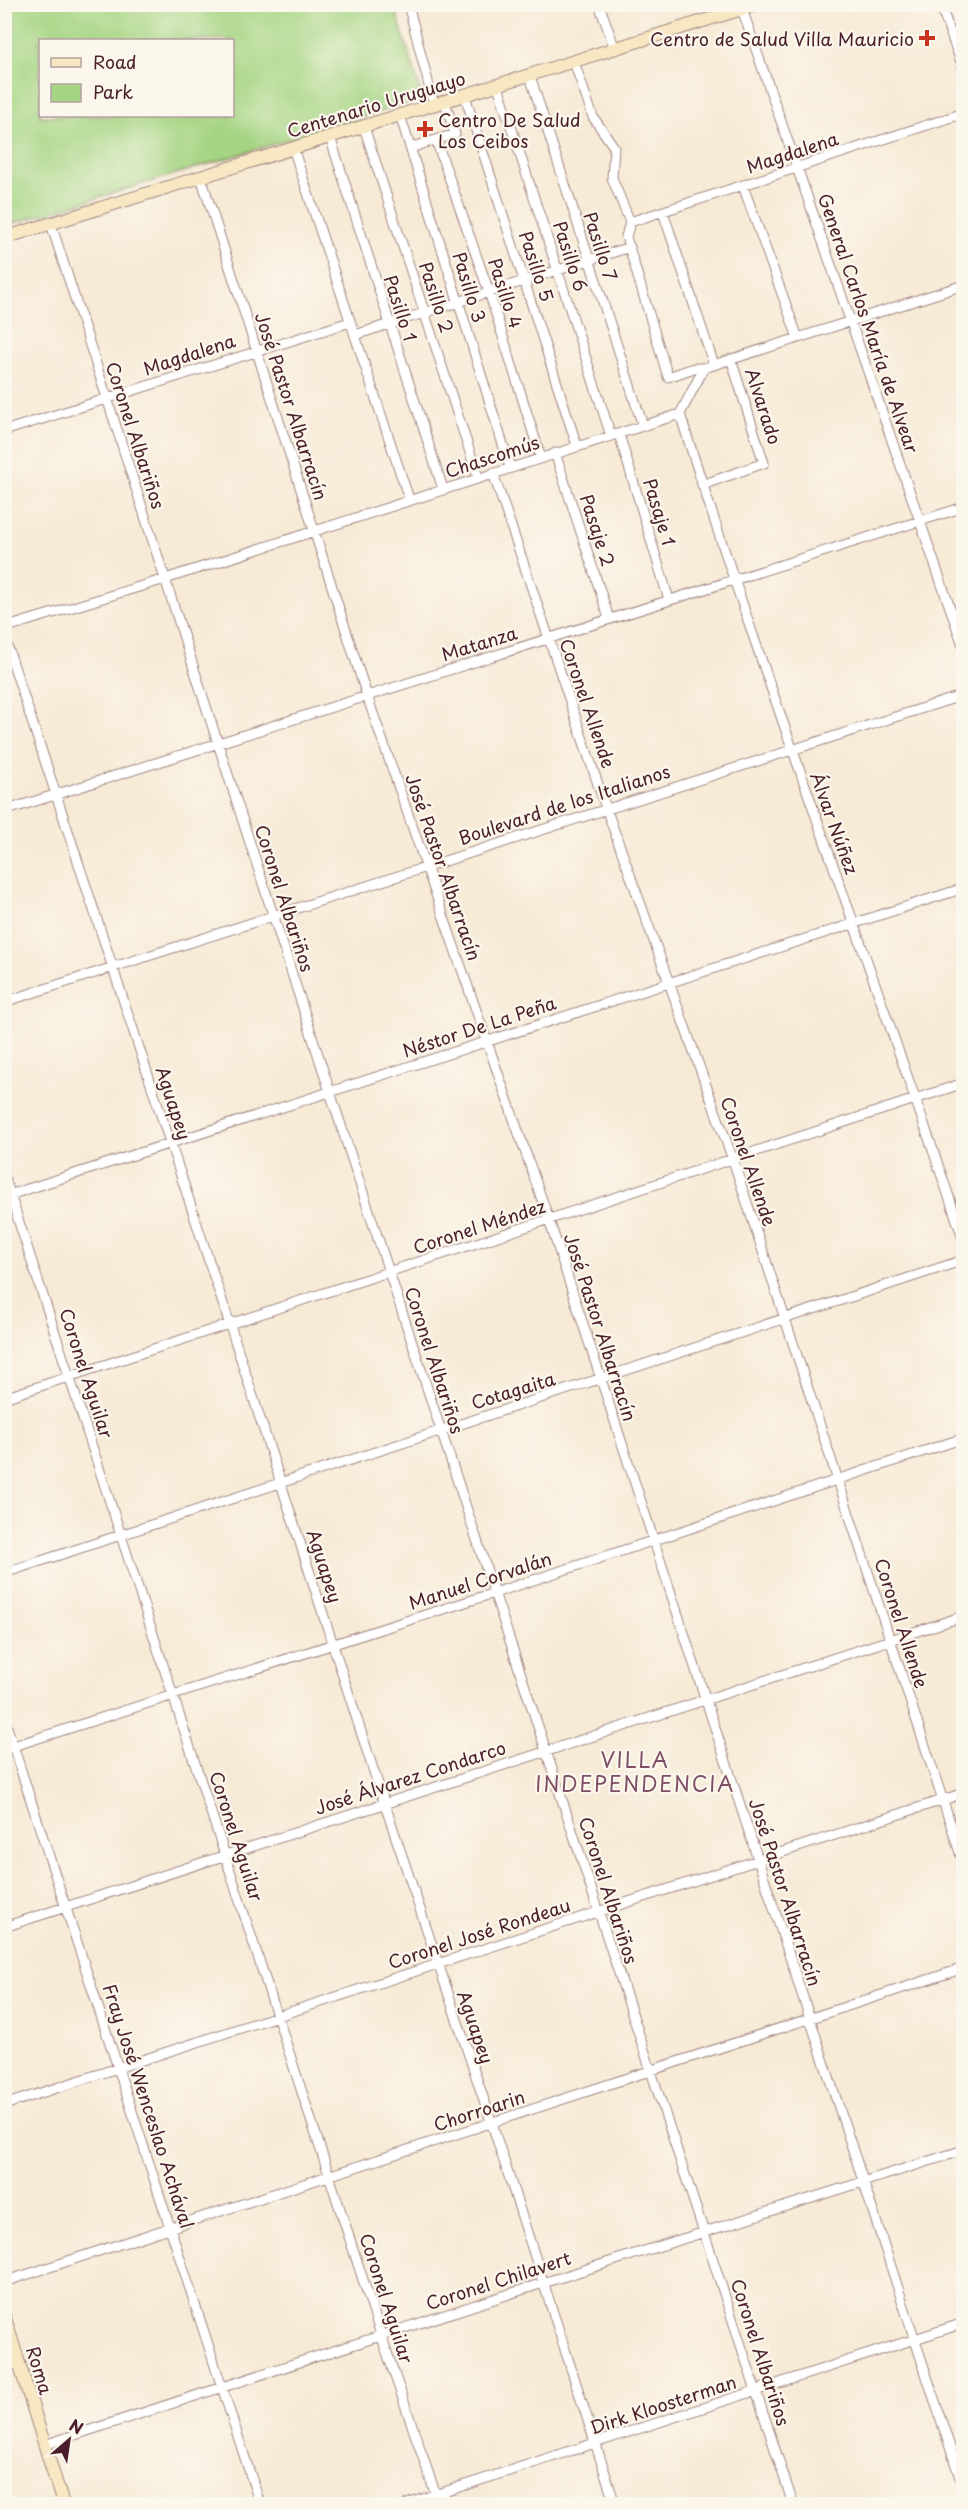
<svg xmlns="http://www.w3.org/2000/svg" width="968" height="2509" font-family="'Playpen Sans',sans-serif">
  <rect width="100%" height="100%" fill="#fbf7ec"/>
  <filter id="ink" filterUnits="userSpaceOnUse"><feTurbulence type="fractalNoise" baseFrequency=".0167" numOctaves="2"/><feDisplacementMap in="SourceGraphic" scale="12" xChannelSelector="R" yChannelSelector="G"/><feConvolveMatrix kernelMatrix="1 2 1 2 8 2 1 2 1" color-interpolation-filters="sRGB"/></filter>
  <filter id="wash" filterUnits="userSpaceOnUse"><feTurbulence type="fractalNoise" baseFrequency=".008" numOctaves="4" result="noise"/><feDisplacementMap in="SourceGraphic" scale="24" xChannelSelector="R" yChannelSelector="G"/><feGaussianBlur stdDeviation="1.35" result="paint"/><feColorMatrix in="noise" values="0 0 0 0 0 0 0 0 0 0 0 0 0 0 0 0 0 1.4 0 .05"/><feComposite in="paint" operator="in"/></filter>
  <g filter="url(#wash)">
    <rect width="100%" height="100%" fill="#f7ead6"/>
    <path fill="#a5d482" stroke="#787a56" stroke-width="1.5" fill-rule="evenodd" d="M5,4L394,5L421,93L412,95V102L5,226ZM40,40H232V116H40Z"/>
  </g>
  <g filter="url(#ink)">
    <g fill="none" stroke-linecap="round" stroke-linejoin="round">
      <g stroke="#a08480" stroke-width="11">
        <path id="street" d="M408,4L434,105
          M599,4L615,49
          M940,4L964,70
          M742,9L964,648
          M574,62L593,117L614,147L612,178L630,222L626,237L668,377L694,368H704L964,285
          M530,76L643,426
          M498,86L611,436
          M465,96L577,446
          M400,115L510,467
          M364,127L478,477
          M330,137L443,489
          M436,140L489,292L541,458
          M293,148L409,499
          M410,148L455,134L445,102
          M201,177L367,696L549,1220L964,2490
          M743,186L798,338
          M663,212L714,365
          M630,222L964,113
          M51,224L330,1092L793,2504
          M355,335L630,247
          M680,414C768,692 871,965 964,1241
          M4,431L350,322
          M619,434L669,600
          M555,453L609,618
          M493,473L606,808L733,1160L964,1865
          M702,485L764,463L731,359
          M4,628L165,579L680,414L704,368
          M4,636L229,1322L372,1766L492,2124L615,2504
          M4,811L964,507
          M4,1002L964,695
          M4,1176L381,2335L439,2504
          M6,1196L964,888
          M4,1398L964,1083
          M4,1573L964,1260
          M4,1718L260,2504
          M4,1749L494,1593L964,1438
          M4,1927L964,1616
          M4,2105L964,1793
          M4,2282L964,1968
          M4,2366L19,2363
          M44,2445L543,2283L964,2150
          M407,2504L964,2323
          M953,2504L964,2501"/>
      </g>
      <g stroke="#a08480" stroke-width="14">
        <path id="secondary" d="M4,238L758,4
          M4,2315L63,2504"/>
      </g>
      <use href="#street" stroke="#fff" stroke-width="9"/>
      <use href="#secondary" stroke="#f7e8c3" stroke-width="12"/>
    </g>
  </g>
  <g fill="#c8321e" stroke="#fbf7ec" stroke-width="2">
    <path d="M924 29h6v6h6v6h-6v6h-6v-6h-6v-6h6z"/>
    <path d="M422 120h6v6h6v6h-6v6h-6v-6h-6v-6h6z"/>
  </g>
  <g text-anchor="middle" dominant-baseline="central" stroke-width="4.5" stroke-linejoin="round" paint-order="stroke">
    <g font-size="18" fill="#4a1f2b" stroke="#fbf7ec" text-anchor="end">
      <text x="914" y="38">Centro de Salud Villa Mauricio</text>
      <text x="438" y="119" text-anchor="start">Centro De Salud<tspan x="438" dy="21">Los Ceibos</tspan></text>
    </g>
    <g font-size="18" fill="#4a1f2b" stroke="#fbf7ec">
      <text transform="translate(376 104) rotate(-17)">Centenario Uruguayo</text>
      <text transform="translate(792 152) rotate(-18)">Magdalena</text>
      <text transform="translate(601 246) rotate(72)">Pasillo 7</text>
      <text transform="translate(571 256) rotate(72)">Pasillo 6</text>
      <text transform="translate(537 266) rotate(72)">Pasillo 5</text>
      <text transform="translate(470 287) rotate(73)">Pasillo 3</text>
      <text transform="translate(506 293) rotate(72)">Pasillo 4</text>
      <text transform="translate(437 297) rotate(72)">Pasillo 2</text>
      <text transform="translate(401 308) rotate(72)">Pasillo 1</text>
      <text transform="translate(869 323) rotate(71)">General Carlos María de Alvear</text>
      <text transform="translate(189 354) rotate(-18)">Magdalena</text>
      <text transform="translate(292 406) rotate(72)">José Pastor Albarracín</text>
      <text transform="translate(764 406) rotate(72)">Alvarado</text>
      <text transform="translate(136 435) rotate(72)">Coronel Albariños</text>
      <text transform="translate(492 456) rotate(-18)">Chascomús</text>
      <text transform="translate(660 512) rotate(73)">Pasaje 1</text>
      <text transform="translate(598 530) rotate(72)">Pasaje 2</text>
      <text transform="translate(479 643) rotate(-17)">Matanza</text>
      <text transform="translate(588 703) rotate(71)">Coronel Allende</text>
      <text transform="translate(564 804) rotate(-18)">Boulevard de los Italianos</text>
      <text transform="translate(835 823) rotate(70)">Álvar Núñez</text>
      <text transform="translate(444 867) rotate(71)">José Pastor Albarracín</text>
      <text transform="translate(285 898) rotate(72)">Coronel Albariños</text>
      <text transform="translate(479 1026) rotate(-18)">Néstor De La Peña</text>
      <text transform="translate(174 1103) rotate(72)">Aguapey</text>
      <text transform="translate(749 1161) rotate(71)">Coronel Allende</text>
      <text transform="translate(479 1226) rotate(-18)">Coronel Méndez</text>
      <text transform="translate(601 1327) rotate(72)">José Pastor Albarracín</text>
      <text transform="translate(435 1360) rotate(72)">Coronel Albariños</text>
      <text transform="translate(87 1373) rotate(72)">Coronel Aguilar</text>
      <text transform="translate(513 1390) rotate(-17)">Cotagaita</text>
      <text transform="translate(325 1566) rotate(72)">Aguapey</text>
      <text transform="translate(480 1580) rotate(-18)">Manuel Corvalán</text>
      <text transform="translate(902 1623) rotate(72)">Coronel Allende</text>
      <text transform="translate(410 1777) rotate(-18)">José Álvarez Condarco</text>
      <text transform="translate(237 1836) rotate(72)">Coronel Aguilar</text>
      <text transform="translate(609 1890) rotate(72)">Coronel Albariños</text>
      <text transform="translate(786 1892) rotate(72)">José Pastor Albarracín</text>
      <text transform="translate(479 1933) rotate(-18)">Coronel José Rondeau</text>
      <text transform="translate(476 2027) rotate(71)">Aguapey</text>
      <text transform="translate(149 2106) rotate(72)">Fray José Wenceslao Achával</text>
      <text transform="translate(479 2110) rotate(-18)">Chorroarin</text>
      <text transform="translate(498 2280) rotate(-18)">Coronel Chilavert</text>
      <text transform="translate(387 2298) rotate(72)">Coronel Aguilar</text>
      <text transform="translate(761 2352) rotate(72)">Coronel Albariños</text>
      <text transform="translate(40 2370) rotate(73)">Roma</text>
      <text transform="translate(663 2404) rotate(-18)">Dirk Kloosterman</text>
    </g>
    <g font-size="21" letter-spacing="1.5" fill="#7e4e66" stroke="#fbf7ec">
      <text x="635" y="1759">VILLA<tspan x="635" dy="24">INDEPENDENCIA</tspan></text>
    </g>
  </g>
  <rect width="968" height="2509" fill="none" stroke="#fbf7ec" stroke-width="24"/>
  <rect x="39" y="39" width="195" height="78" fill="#fbf7ec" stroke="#b4a19f" stroke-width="1.5"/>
  <rect x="51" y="58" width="30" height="9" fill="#f7e8c3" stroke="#b4a19f" stroke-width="1.5"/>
  <text x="93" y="69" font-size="18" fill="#4a1f2b">Road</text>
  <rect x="51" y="84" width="30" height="18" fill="#a5d482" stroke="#b4a19f" stroke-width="1.5"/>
  <text x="93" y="99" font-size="18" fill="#4a1f2b">Park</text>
  <g transform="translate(69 2440) rotate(29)" stroke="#fbf7ec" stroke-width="4.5" paint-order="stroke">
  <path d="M0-4.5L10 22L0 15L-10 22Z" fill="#4a1f2b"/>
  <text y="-9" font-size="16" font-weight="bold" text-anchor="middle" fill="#4a1f2b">N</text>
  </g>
</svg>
